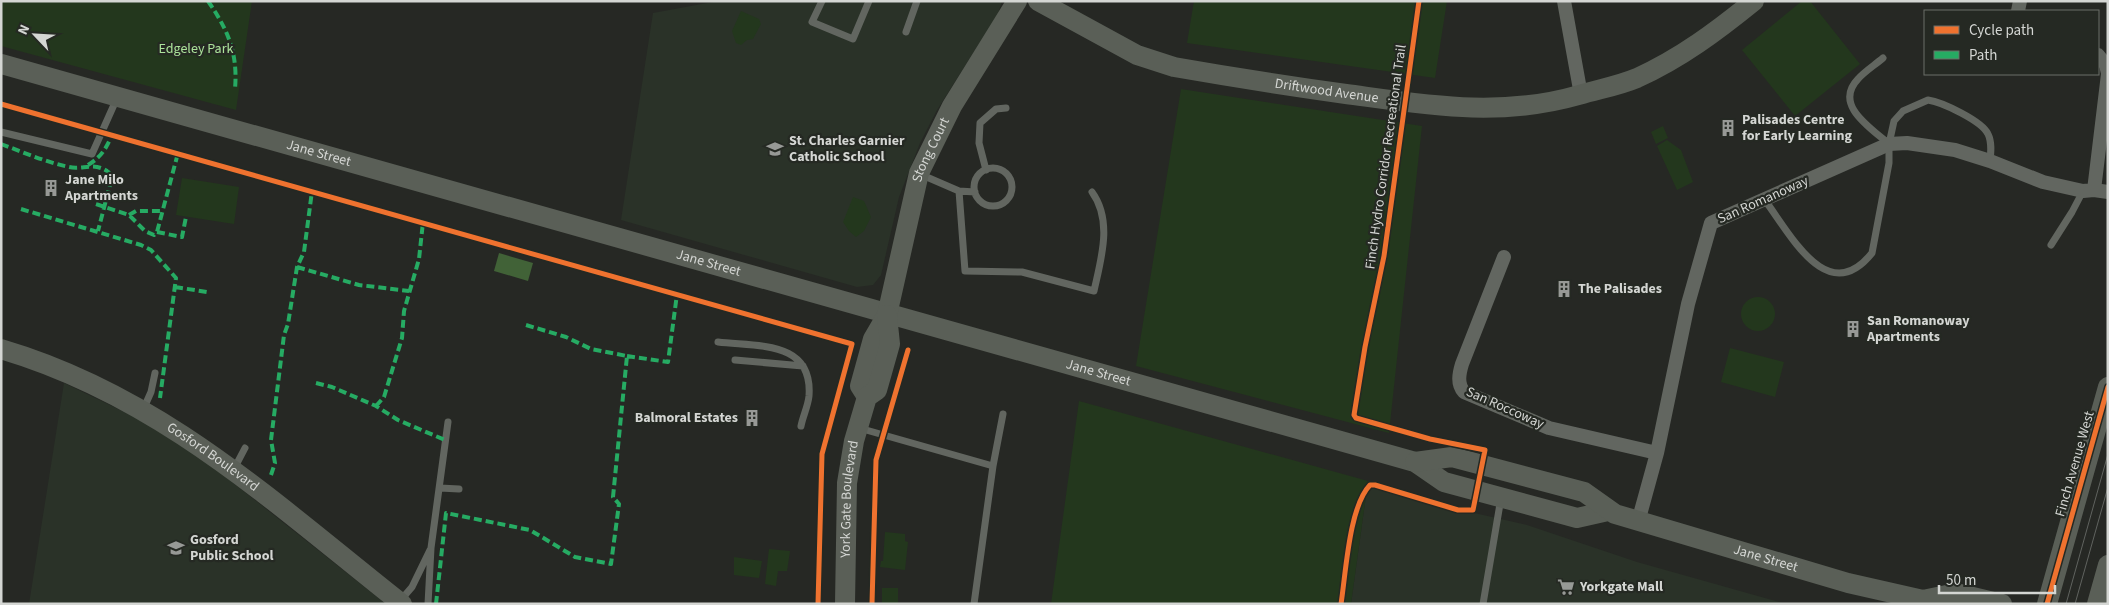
<svg xmlns="http://www.w3.org/2000/svg" width="2109" height="605" font-family="'Source Sans 3',sans-serif">
  <rect width="100%" height="100%" fill="#262824"/>
  <path fill="#2a3228" d="M718,1H1002L998,14L937,110L920,143L899,197L881,275L873,285L857,287L621,220L653,13Z
    M64,383L137,418L187,449L222,474L386,604H29Z
    M1368,481L1470,512L1527,525L1637,562L1786,604H1351Z"/>
  <path fill="#23371d" d="M1,1H252L236,110L1,46Z
    M1194,1H1447L1435,78L1187,43Z
    M1802,1H1810L1860,64L1795,116L1742,50Z
    M741,11L759,19L761,24L753,39L747,40L741,45L736,43L732,31Z
    M1181,89L1422,126L1389,433L1136,366Z
    M1663,126L1668,138L1656,144L1651,132Z
    M1667,140L1681,150L1693,182L1677,190L1657,146Z
    M182,178L239,187L234,224L176,215Z
    M853,197L864,201L871,217L864,231L856,237L849,231L843,222Z
    M1741 314a17 17 0 1 1 34 0a17 17 0 1 1-34 0Z
    M1730,348L1784,362L1775,397L1721,382Z
    M1079,401L1368,481L1351,604H1051Z
    M885,532L905,534V541L908,542L905,570L880,567L881,561H883Z
    M769,549L790,551L787,571H778L776,586L765,584Z
    M734,557L762,561L759,578L734,575Z
    M882,588H898V604H882Z"/>
  <path fill="#416237" d="M499,253L533,263L528,281L494,271Z"/>
  <g fill="none" stroke-linecap="round" stroke-linejoin="round">
    <path stroke="#626660" stroke-width="7" d="M822,1L812,22L853,39L869,1
      M906,32L917,1
      M1883,58C1875,65 1865,71 1858,79C1833,105 1871,128 1889,144
      M1,132L92,154L117,98
      M974 187a19 19 0 1 1 38 0a19 19 0 1 1-38 0Z
      M986,170L979,143L980,123L996,109L1006,108
      M922,175L959,191L965,271L1022,272L1094,291C1101,259 1113,221 1092,192
      M959,191L975,192
      M1764,199C1790,233 1827,309 1872,253L1889,163V144L1894,121L1903,111L1928,100C1942,102 1982,121 1988,134C1992,142 1991,152 1990,161
      M2051,245L2072,212L2083,191
      M718,342C758,347 813,340 809,396C808,406 803,416 801,426
      M735,360L803,366
      M143,410L151,392L155,373
      M859,428L993,466
      M234,469L245,448
      M440,488L459,489
      M400,601L412,587L430,550
      M428,604L431,548L448,422
      M974,604L993,466L1003,414
      M1483,604L1501,498"/>
    <path stroke="#626660" stroke-width="14" d="M1564,1L1581,95
      M2018,11L2020,1
      M2098,55L2106,65L2108,73
      M2094,190L2108,74
      M1504,257L1462,364C1459,374 1457,384 1464,392L1549,428L1657,453
      M1638,522L1657,453L1688,304L1711,223L1889,144L1907,143L1955,150L1990,161L2043,182L2083,191L2094,190L2108,192"/>
    <g stroke="#5a5f57" stroke-width="20">
      <path id="s1" d="M1038,1L1137,55L1174,67C1231,77 1289,86 1346,94C1427,105 1499,118 1579,95C1599,89 1618,86 1637,78C1681,58 1717,31 1754,1"/>
      <path id="s2" d="M1,64L1415,462L1444,482L1577,518L1608,511"/>
      <path id="s3" d="M1,349C161,396 275,504 402,604"/>
      <path id="s4" d="M867,397L860,386L873,339L887,315L919,173L952,106L1017,1"/>
      <path id="s5" d="M1415,462L1452,457L1584,492L1615,514L1848,583L1923,600L1956,593L2002,604"/>
      <path id="s6" d="M845,604L847,483L854,441L867,397L877,390L890,344L887,315"/>
      <path d="M2047,604L2108,387"/>
      <path d="M2097,604L2108,565"/>
    </g>
    <path stroke="#60635f" stroke-width="1" d="M2066,604L2108,454
      M2075,604L2108,487"/>
    <path stroke="#26ab63" stroke-width="4" stroke-dasharray="8 4" stroke-linecap="butt" d="M208,1C228,30 238,53 235,89
      M1,144C23,152 45,162 69,167C82,170 93,162 107,171C111,173 111,177 111,181L98,231
      M88,165C101,157 106,149 112,135
      M96,204L129,215L145,231L154,235L157,232L178,153
      M21,209L141,245L151,250L176,278L160,398
      M129,215L136,211H163
      M157,232L182,237L186,217
      M297,267L359,285L409,291
      M175,287L207,292
      M627,356L668,362L677,294
      M316,383L332,387L376,406L398,420L445,440
      M376,406L384,397L402,338L404,311L419,259L423,222
      M271,475L275,463L271,440L284,335L288,324L297,267L304,252L312,191
      M436,604L446,513L530,530L575,557L611,564L619,504L613,497L627,356L591,349L566,337L526,325"/>
    <g stroke="#252923" stroke-width="8">
      <path id="cycleway" d="M1,104L852,344L822,454L818,604
        M872,604L876,460L908,350
        M1341,604C1346,572 1349,507 1370,485H1375L1458,510H1473L1485,450L1430,439L1356,418L1354,415L1365,347L1384,256L1419,1
        M2047,604L2108,387"/>
    </g>
    <use href="#cycleway" stroke="#ef722f" stroke-width="5"/>
  </g>
  <defs>
    <g id="building-bare" transform="scale(1.35)"><path d="M-4-6H4V6H1V3H-1V6H-4ZM-2.5-4.3h1.7v1.8h-1.7ZM.8-4.3h1.7v1.8H.8ZM-2.5-1h1.7V.8h-1.7ZM.8-1h1.7V.8H.8Z" fill="#979996" stroke="#252923" stroke-width="2.5" paint-order="stroke"/></g>
    <g id="school-bare" transform="scale(1.35)"><path d="M0-5L7-2L0 1L-7-2ZM-4 1L0 2.5L4 1V4Q0 6-4 4Z" fill="#979996" stroke="#252923" stroke-width="2.5" paint-order="stroke"/></g>
    <g id="supermarket-bare" transform="scale(1.35)"><path d="M-6-5.5h2.5l.6 2H6L4.5 2H-2.5L-4.4-4H-6ZM-1.5 3.2a1.3 1.3 0 1 0 .1 0ZM3 3.2a1.3 1.3 0 1 0 .1 0Z" fill="#979996" stroke="#252923" stroke-width="2.5" paint-order="stroke"/></g>
  </defs>
  <g fill-rule="evenodd">
    <use href="#building-bare" x="1728" y="128"/>
    <use href="#school-bare" x="775" y="149"/>
    <use href="#building-bare" x="51" y="188"/>
    <use href="#building-bare" x="1564" y="289"/>
    <use href="#building-bare" x="1853" y="329"/>
    <use href="#building-bare" x="752" y="418"/>
    <use href="#school-bare" x="176" y="548"/>
    <use href="#supermarket-bare" x="1566" y="587"/>
  </g>
  <g text-anchor="middle" dominant-baseline="central" stroke-width="4.5" stroke-linejoin="round" paint-order="stroke">
    <g font-size="14" fill="#ace49b" stroke="#252923">
      <text x="196" y="49">Edgeley Park</text>
    </g>
    <g font-size="14" fill="#d4d6d3" stroke="#252923">
      <text stroke="none"><textPath href="#s1" startOffset="306">Driftwood Avenue</textPath></text>
      <text stroke="none"><textPath href="#s4" startOffset="261">Stong Court</textPath></text>
      <text stroke="none"><textPath href="#s2" startOffset="330">Jane Street</textPath></text>
      <text transform="translate(1386 157) rotate(-82)">Finch Hydro Corridor Recreational Trail</text>
      <text transform="translate(1763 200) rotate(-24)">San Romanoway</text>
      <text stroke="none"><textPath href="#s2" startOffset="735">Jane Street</textPath></text>
      <text stroke="none"><textPath href="#s2" startOffset="1140">Jane Street</textPath></text>
      <text transform="translate(1505 408) rotate(24)">San Roccoway</text>
      <text stroke="none"><textPath href="#s3" startOffset="239">Gosford Boulevard</textPath></text>
      <text transform="translate(2075 464) rotate(-74)">Finch Avenue West</text>
      <text stroke="none"><textPath href="#s6" startOffset="105">York Gate Boulevard</textPath></text>
      <text stroke="none"><textPath href="#s5" startOffset="369">Jane Street</textPath></text>
    </g>
    <g font-size="14" font-weight="bold" fill="#d4d6d3" stroke="#252923" text-anchor="start">
      <text x="1742" y="120">Palisades Centre<tspan x="1742" dy="16">for Early Learning</tspan></text>
      <text x="789" y="141">St. Charles Garnier<tspan x="789" dy="16">Catholic School</tspan></text>
      <text x="65" y="180">Jane Milo<tspan x="65" dy="16">Apartments</tspan></text>
      <text x="1578" y="289">The Palisades</text>
      <text x="1867" y="321">San Romanoway<tspan x="1867" dy="16">Apartments</tspan></text>
      <text x="738" y="418" text-anchor="end">Balmoral Estates</text>
      <text x="190" y="540">Gosford<tspan x="190" dy="16">Public School</tspan></text>
      <text x="1580" y="587">Yorkgate Mall</text>
    </g>
  </g>
  <rect width="2109" height="605" fill="none" stroke="#d4d6d3" stroke-width="5"/>
  <rect x="1924" y="10" width="175" height="65" fill="#252923" stroke="#6b6e69"/>
  <rect x="1934" y="26" width="25" height="8" fill="#ef722f" stroke="#6b6e69"/>
  <text x="1969" y="35" font-size="15" fill="#d4d6d3">Cycle path</text>
  <rect x="1934" y="51" width="25" height="8" fill="#26ab63" stroke="#6b6e69"/>
  <text x="1969" y="60" font-size="15" fill="#d4d6d3">Path</text>
  <g transform="translate(35 35) rotate(295)" stroke="#252923" stroke-width="4" paint-order="stroke">
  <path d="M0-4L9 19L0 12L-9 19Z" fill="#d4d6d3"/>
  <text y="-8" font-size="14" font-weight="bold" text-anchor="middle" fill="#d4d6d3">N</text>
  </g>
  <path d="M1939 585v8h116v-8" fill="none" stroke="#d4d6d3" stroke-width="2.5"/>
  <text x="1946" y="585" font-size="15" fill="#d4d6d3" stroke="#252923" stroke-width="4" paint-order="stroke">50 m</text>
</svg>
